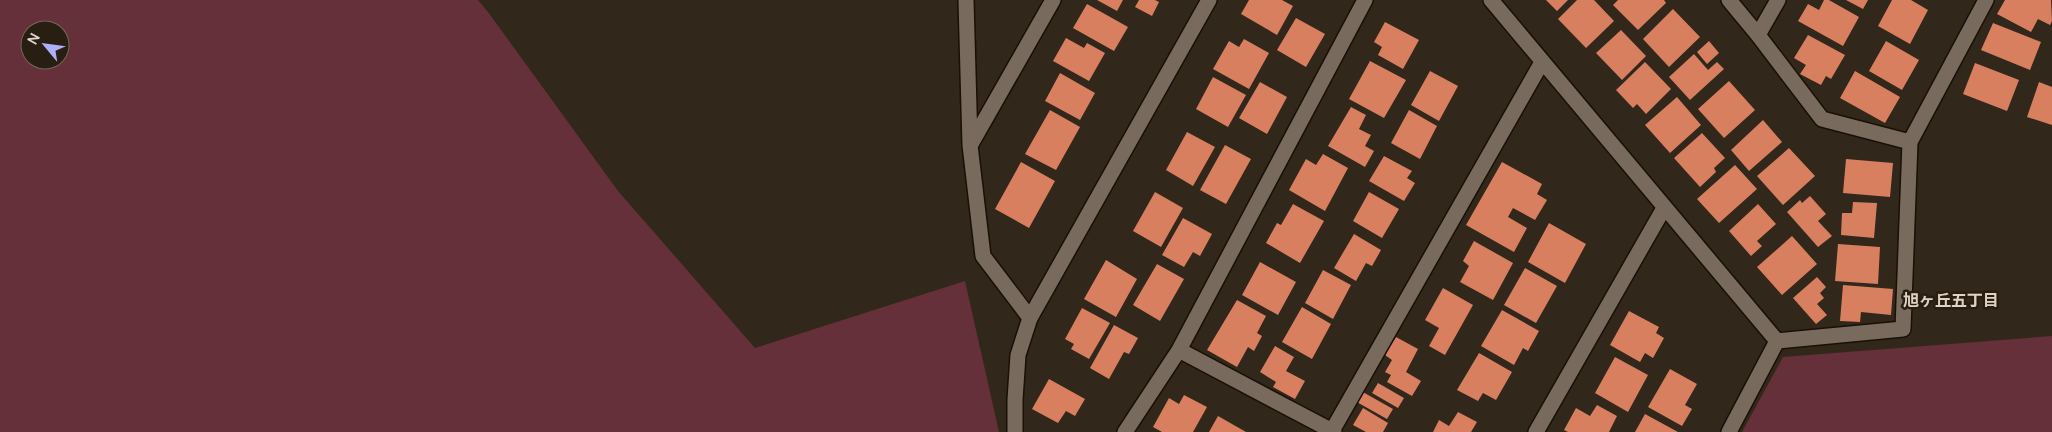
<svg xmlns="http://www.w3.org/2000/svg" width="2052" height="432" font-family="Manrope,'Noto Sans JP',sans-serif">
  <rect width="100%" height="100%" fill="#32271b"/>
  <path fill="#653039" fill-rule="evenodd" d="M0,0H478L488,12L618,191L755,348L965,281L999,432H0ZM30,30H60V60H30Z
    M2052,336V432H1742L1783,357Z"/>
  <path fill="#d87f60" d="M1097,0H1123L1117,11Z
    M1139,0H1155L1159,2L1152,16L1135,7Z
    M1249,0H1282L1293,6L1277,35L1241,14Z
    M1546,0H1568L1557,11Z
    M1577,0H1594L1614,21L1586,48L1558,19Z
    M1618,0H1664L1666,3L1638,30L1613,5Z
    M1824,0H1829L1859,17L1843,46L1798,21L1808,4L1819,10Z
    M1846,0H1868L1863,9Z
    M1892,0H1911L1928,10L1910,44L1878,26Z
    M2005,0H2051L2052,21L2050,25L2038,19L2031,32L1997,14Z
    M1087,4L1128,27L1114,51L1073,28Z
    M1673,9L1700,37L1669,67L1643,39Z
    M1296,18L1325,34L1306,67L1277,50Z
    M1385,22L1419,40L1403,69L1378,55L1382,47L1374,42Z
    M1993,23L2041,42L2030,70L1981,50Z
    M1621,30L1646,56L1622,80L1596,53Z
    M1808,35L1845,55L1831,79L1826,76L1821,85L1800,74L1806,65L1794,58Z
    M1066,38L1084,48L1087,43L1105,53L1089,81L1053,61Z
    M1244,39L1269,53L1249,89L1213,69L1229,41L1239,47Z
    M1709,41L1719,53L1707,64L1697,52Z
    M1886,41L1919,60L1902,90L1869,71Z
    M1694,54L1708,70L1717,62L1724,69L1690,100L1669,77Z
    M1370,61L1406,80L1384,118L1349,99Z
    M1645,62L1671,89L1646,114L1637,104L1633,108L1616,90Z
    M1975,63L2019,80L2007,111L1963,94Z
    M1430,71L1458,86L1439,121L1411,105Z
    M1855,71L1900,97L1885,123L1840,98Z
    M1060,73L1095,93L1080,120L1045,101Z
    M1213,77L1246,95L1228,127L1196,109Z
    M1729,81L1755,110L1724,138L1698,109Z
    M1260,82L1287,97L1267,134L1239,118Z
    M2039,82L2052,87V125L2027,117Z
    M1677,97L1701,125L1670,153L1645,125Z
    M1351,107L1366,115L1359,129L1371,135L1365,146L1374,151L1365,167L1328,146Z
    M1050,110L1080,127L1056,170L1025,154Z
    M1409,110L1437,126L1420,159L1391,143Z
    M1763,120L1782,142L1749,171L1731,150Z
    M1187,132L1215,147L1193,186L1166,170Z
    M1702,133L1725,158L1714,168L1716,172L1700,187L1674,158Z
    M1225,145L1251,159L1226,204L1200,190Z
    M1789,148L1815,176L1783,205L1757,176Z
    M1323,154L1348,168L1325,211L1289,190L1306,159L1316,165Z
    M1384,156L1412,171L1407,178L1415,183L1404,201L1369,181Z
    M1846,159L1893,163L1890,197L1843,193Z
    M1021,162L1055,181L1029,228L995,209Z
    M1502,162L1542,184L1537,194L1547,200L1535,220L1513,208L1508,217L1527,228L1514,252L1466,225Z
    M1735,165L1757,189L1719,223L1697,199Z
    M1155,192L1183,208L1161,247L1133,231Z
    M1369,192L1399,209L1382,238L1353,221Z
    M1810,196L1826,214L1818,221L1832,236L1818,247L1787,212L1800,200L1802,203Z
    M1853,202L1877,203L1874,238L1841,235L1842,213H1852Z
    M1293,204L1324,221L1300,263L1266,243L1277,223L1281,225Z
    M1758,204L1776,224L1757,241L1762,246L1751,256L1729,231Z
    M1183,218L1212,234L1200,256L1193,252L1184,267L1162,255Z
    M1549,223L1586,244L1565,283L1528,262Z
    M1354,234L1381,250L1372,266L1366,263L1356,281L1334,268Z
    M1792,236L1817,264L1782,295L1757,267Z
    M1474,241L1513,263L1493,300L1460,282L1469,266L1463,261Z
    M1838,244L1880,247L1878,284L1835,281Z
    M1106,260L1137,279L1116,317L1084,299Z
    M1260,262L1296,282L1278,315L1242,295Z
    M1157,264L1184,279L1160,321L1133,305Z
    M1525,268L1557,286L1536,323L1504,305Z
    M1323,270L1351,285L1333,319L1305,303Z
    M1817,277L1826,287L1820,293L1824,298L1817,304L1827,315L1816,324L1793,298Z
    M1843,285L1893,289L1891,315L1861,312L1860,322L1840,321Z
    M1443,288L1473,305L1445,355L1429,346L1439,328L1425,320Z
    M1237,300L1266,316L1257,333L1262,336L1254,351L1248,347L1237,367L1207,350Z
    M1302,307L1331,324L1312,359L1282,342Z
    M1082,308L1110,323L1089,359L1071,349L1074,344L1065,339Z
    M1502,310L1539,331L1528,351L1523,348L1514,365L1481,346Z
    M1629,311L1659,327L1656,333L1664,338L1653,358L1645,353L1640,362L1610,345Z
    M1114,325L1138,338L1129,354L1124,352L1109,379L1090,368Z
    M1396,337L1418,349L1406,372L1421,381L1412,396L1387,382L1391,375L1385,372L1392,360L1385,355Z
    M1275,346L1294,357L1286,371L1305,381L1295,399L1273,387L1276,382L1260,372Z
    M1479,353L1512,372L1496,400L1483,393L1478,401L1457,390Z
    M1615,357L1648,375L1628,412L1595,393Z
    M1670,369L1697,384L1685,405L1692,409L1682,426L1648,407Z
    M1049,379L1085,399L1075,416L1066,411L1058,423L1032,409Z
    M1378,383L1404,398L1398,408L1372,393Z
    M1361,391L1393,409L1387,419L1355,401Z
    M1184,395L1207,407L1193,432H1162L1153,427L1169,398L1179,404Z
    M1597,405L1617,416L1609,432H1568L1564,430L1576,408L1590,416Z
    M1363,408L1388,423L1383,432H1366L1353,425Z
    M1458,412L1477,422L1471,432H1433L1439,420L1449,426Z
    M1645,414L1678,432H1635Z
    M1218,416L1246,432H1209Z"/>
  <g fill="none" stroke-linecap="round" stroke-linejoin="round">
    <g stroke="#191006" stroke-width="18">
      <path id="street" d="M966,0L970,145L983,256L1030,318L1018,355L1015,400V432
        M1491,0L1777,341
        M1729,0L1758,35L1822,119L1910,142
        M1758,35L1778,0
        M971,144L1053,0
        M1777,341L1903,329L1910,142L1986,0
        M1179,350L1334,432
        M1332,431L1542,62
        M1125,432L1179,350L1365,0
        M1536,432L1664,208
        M1729,432L1777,341"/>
    </g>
    <g stroke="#191006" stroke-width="18">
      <path id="secondary" d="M1030,318L1209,0"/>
    </g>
    <use href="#street" stroke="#786b5e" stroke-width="15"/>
    <use href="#secondary" stroke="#786b5e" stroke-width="15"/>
  </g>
  <g text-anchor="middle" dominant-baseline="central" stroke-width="5" stroke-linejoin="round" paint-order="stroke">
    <g font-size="16" font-weight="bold" fill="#e0d1c2" stroke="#281e12">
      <text x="1951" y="300">旭ヶ丘五丁目</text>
    </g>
  </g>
  <g transform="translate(45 45) rotate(299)"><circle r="24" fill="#281e12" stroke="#72685e"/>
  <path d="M0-4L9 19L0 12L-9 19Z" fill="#aeaefb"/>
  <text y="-8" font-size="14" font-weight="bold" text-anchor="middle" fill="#e0d8d1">N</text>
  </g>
</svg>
